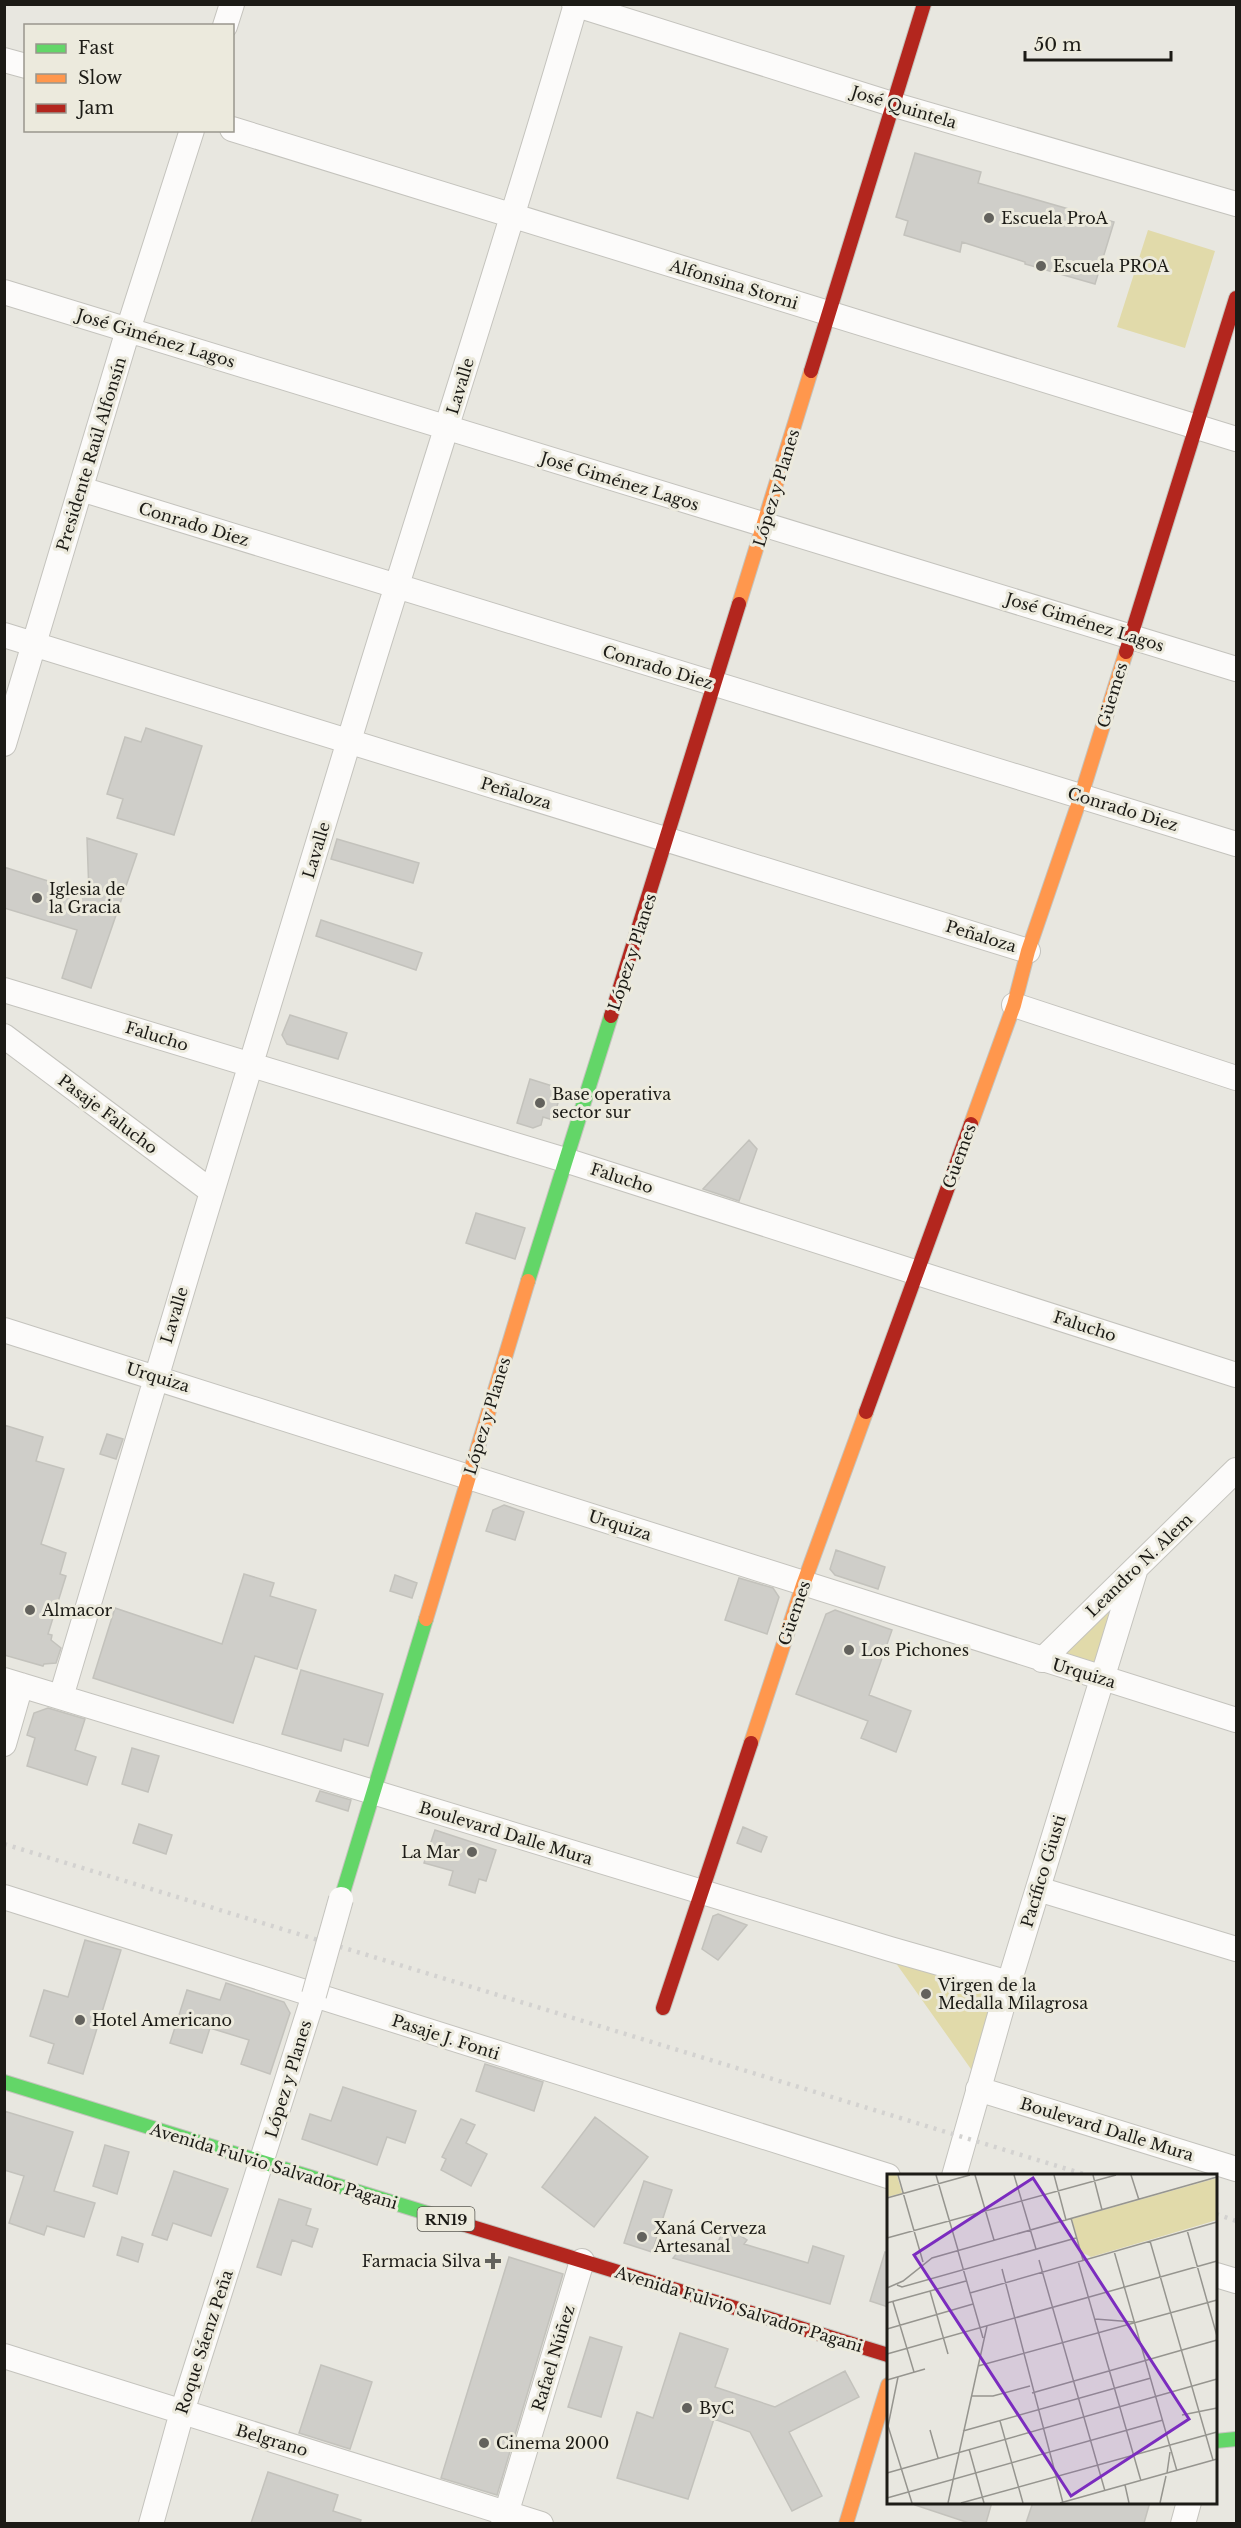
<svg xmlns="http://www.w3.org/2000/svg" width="1241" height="2528" font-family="'Libre Baskerville',serif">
  <rect width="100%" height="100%" fill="#e8e7e0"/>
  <path fill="#e1daaa" d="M1148,230L1215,251L1185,348L1117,327Z
    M1136,1568L1102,1678L1042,1660Z
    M893,1959L1001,1986L973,2072Z"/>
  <path fill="#cfcec9" stroke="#c3c2bc" stroke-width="1.5" d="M915,153L981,172L978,183L1114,222L1095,284L1025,264V262L962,242L960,252L904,235L908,221L896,217Z
    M146,728L202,746L174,835L117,818L123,799L107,794L125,737L141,742Z
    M87,838L137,854L91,988L62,978L77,930L4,908V867L89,894Z
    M337,839L419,863L413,883L331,859Z
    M321,920L422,953L416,970L316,936Z
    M290,1015L347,1033L338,1059L287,1044L282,1035Z
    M530,1079L562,1089L553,1120L543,1117L541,1125L533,1128L517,1123Z
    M749,1140L757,1149L739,1201L703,1189Z
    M476,1213L525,1228L515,1259L466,1243Z
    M4,1425L43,1437L36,1461L64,1469L41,1544L66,1553L60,1574L66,1576L48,1634L52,1635L51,1640L61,1648L56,1663L44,1664L43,1666L4,1655Z
    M107,1434L123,1439L116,1459L100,1454Z
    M504,1505L524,1512L515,1540L486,1531L493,1510Z
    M836,1550L885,1567L878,1589L835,1575L830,1569Z
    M244,1574L274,1583L270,1596L316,1610L297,1669L255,1656L233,1723L93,1678L115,1608L222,1644Z
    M395,1575L417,1583L412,1598L390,1591Z
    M739,1578L773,1588L779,1597L767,1634L725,1620Z
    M835,1610L892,1630L869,1695L911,1711L896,1752L861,1738L868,1721L796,1694L826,1614Z
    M301,1670L383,1694L368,1746L344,1739L341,1751L282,1734Z
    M48,1708L85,1719L75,1750L96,1757L87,1785L27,1766L35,1738L27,1735L34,1713Z
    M132,1748L159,1756L148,1792L122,1784Z
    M320,1791L351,1800L348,1811L316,1801Z
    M139,1824L172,1835L166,1854L133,1843Z
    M743,1827L767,1837L761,1852L737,1843Z
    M435,1830L496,1850L486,1881L479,1879L475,1893L449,1885L453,1871L424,1863Z
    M718,1914L747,1925L718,1960L702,1949L713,1916Z
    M85,1940L121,1950L83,2074L48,2063L54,2044L30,2036L44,1990L68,1997Z
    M226,1983L284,2002L290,2013L270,2074L241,2064L249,2040L210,2028L202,2053L170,2043L187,1990L220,2000Z
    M485,2064L543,2082L534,2111L476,2091Z
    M343,2087L416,2111L405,2143L387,2137L377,2165L302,2139L310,2114L331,2121Z
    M4,2111L73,2132L54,2191L95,2203L84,2237L47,2226L44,2235L9,2223L24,2176L4,2170Z
    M595,2117L648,2157L594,2227L542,2187Z
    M461,2119L475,2125L466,2143L487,2154L471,2186L441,2170L446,2159L442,2157Z
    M105,2145L129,2152L117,2194L93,2186Z
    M174,2171L228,2189L211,2236L173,2223L167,2240L152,2235Z
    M644,2181L672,2190L652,2252L624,2243Z
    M279,2199L311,2209L306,2225L318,2229L312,2247L292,2240L281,2275L257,2267Z
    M726,2224L743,2233L741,2236L747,2240L744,2244L808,2263L813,2246L844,2256L830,2304L673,2258L687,2241L715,2249Z
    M122,2237L143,2244L138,2262L117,2255Z
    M885,2252L888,2253V2307L870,2301Z
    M509,2257L563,2274L497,2495L441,2478Z
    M680,2333L728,2349L715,2387L775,2407L845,2371L859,2397L789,2432L822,2496L792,2511L750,2432L714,2419L688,2499L617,2478L637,2412L653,2418Z
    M590,2337L622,2347L601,2417L568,2407Z
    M321,2365L372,2382L350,2449L299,2433Z
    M268,2472L338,2495L333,2511L361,2520L360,2523H251Z
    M916,2502H992L986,2523H969L915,2505Z
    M1033,2502H1150L1144,2523H1026Z"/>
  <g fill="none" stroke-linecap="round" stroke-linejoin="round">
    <g stroke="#c4c3bd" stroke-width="26">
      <path id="street" d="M574,4L895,105L1236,204
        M225,26L232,4
        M4,60L26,66
        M232,129L1236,439
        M4,292L1236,669
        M81,489L1236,844
        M4,635L1028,951
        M4,744L128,330L192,130
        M4,990L565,1160L1236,1375
        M1014,1005L1236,1078
        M4,1036L211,1191
        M4,1330L1236,1720
        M1042,1660L1236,1470
        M4,1680L890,1949L1009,1983
        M61,1697C155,1379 251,1061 348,744C423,497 504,252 576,4
        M4,1744L21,1685
        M1038,1889L1236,1949
        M4,1897L888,2176
        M978,2089L1236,2169
        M954,2176L1009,1983L1136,1568
        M1216,2275L1236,2281
        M4,2356L541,2524
        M151,2524L182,2412L314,1995
        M503,2524L582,2261
        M1183,2524L1189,2502"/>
    </g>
    <g stroke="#c4c3bd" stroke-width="16">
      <path id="fast" d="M528,1281L611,1016
        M341,1899L426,1619
        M4,2082L433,2215
        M1216,2441L1236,2439"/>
    </g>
    <g stroke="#c4c3bd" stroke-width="16">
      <path id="slow" d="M739,604L811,371
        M971,1124L1014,1005L1028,951L1081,796L1126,652
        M426,1619L528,1281
        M751,1743L803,1585L866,1412
        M846,2524L888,2385"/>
    </g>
    <g stroke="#c4c3bd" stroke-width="16">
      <path id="jam" d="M811,371L924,4
        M1126,652L1236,298
        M611,1016L739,604
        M866,1412L971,1124
        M663,2008L751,1743
        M433,2215L888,2355"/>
    </g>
    <use href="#street" stroke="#fcfbfa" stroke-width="24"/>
    <use href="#fast" stroke="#63d668" stroke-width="14"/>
    <use href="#slow" stroke="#ff974d" stroke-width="14"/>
    <use href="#jam" stroke="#b3261e" stroke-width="14"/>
    <path stroke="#d3d2d0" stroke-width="4.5" stroke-dasharray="3 6" stroke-linecap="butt" d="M4,1844L1090,2176
      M1216,2214L1236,2221"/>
    <g stroke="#c4c3bd" stroke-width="26" stroke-linecap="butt">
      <path id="street-bridge" d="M314,1995L341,1899"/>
    </g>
    <use href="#street-bridge" stroke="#fcfbfa" stroke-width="24"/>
  </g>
  <g fill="#63625d" stroke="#eceadd" stroke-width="2">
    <circle cx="989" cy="218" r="6"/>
    <circle cx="1041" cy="266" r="6"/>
    <circle cx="37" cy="898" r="6"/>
    <circle cx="540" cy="1103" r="6"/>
    <circle cx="30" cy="1610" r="6"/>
    <circle cx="849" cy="1650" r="6"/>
    <circle cx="472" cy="1852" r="6"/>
    <circle cx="926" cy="1994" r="6"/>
    <circle cx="80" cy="2020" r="6"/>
    <circle cx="642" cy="2237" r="6"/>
    <path d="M490 2252h6v6h6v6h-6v6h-6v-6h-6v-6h6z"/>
    <circle cx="687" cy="2408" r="6"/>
    <circle cx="484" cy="2443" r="6"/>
  </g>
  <g text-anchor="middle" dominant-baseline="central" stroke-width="6" stroke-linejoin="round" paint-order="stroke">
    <rect fill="#eceadd" stroke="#5a5952" stroke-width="1.5" x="417.5" y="2207" width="57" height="24" rx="4.5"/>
    <g font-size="15" font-weight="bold" fill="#1c1b16">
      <text x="446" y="2219">RN19</text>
    </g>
    <g font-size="16" fill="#1c1b16" stroke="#eceadd">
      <text transform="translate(904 107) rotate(17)">José Quintela</text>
      <text transform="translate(734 284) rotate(17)">Alfonsina Storni</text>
      <text transform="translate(156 338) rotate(17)">José Giménez Lagos</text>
      <text transform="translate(460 386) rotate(-73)">Lavalle</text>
      <text transform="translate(91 454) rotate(-73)">Presidente Raúl Alfonsín</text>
      <text transform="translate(620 481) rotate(17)">José Giménez Lagos</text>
      <text transform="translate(776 488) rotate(-73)">López y Planes</text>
      <text transform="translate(194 524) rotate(17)">Conrado Diez</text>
      <text transform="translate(1085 622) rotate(17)">José Giménez Lagos</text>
      <text transform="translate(658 667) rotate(17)">Conrado Diez</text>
      <text transform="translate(1112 695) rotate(-73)">Güemes</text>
      <text transform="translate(516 793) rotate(17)">Peñaloza</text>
      <text transform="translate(1123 809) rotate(17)">Conrado Diez</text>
      <text transform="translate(316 850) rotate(-73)">Lavalle</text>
      <text transform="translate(981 936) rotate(17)">Peñaloza</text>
      <text transform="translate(632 952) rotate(-72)">López y Planes</text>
      <text transform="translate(157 1036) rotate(17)">Falucho</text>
      <text transform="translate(108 1114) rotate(37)">Pasaje Falucho</text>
      <text transform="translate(959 1156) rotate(-70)">Güemes</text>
      <text transform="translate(622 1178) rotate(18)">Falucho</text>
      <text transform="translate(174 1315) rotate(-73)">Lavalle</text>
      <text transform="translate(1085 1326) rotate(18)">Falucho</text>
      <text transform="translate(158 1377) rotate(17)">Urquiza</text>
      <text transform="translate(487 1416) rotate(-73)">López y Planes</text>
      <text transform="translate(620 1525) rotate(18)">Urquiza</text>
      <text transform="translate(1139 1565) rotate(-44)">Leandro N. Alem</text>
      <text transform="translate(794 1613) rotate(-71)">Güemes</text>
      <text transform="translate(1084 1673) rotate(17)">Urquiza</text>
      <text transform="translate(506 1833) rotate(17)">Boulevard Dalle Mura</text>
      <text transform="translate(1043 1871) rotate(-73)">Pacífico Giusti</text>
      <text transform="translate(446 2037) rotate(18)">Pasaje J. Fonti</text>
      <text transform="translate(288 2079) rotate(-73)">López y Planes</text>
      <text transform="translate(1107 2129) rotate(17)">Boulevard Dalle Mura</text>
      <text transform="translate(274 2166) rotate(17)">Avenida Fulvio Salvador Pagani</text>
      <text transform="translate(739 2309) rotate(17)">Avenida Fulvio Salvador Pagani</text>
      <text transform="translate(204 2342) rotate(-72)">Roque Sáenz Peña</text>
      <text transform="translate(553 2358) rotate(-73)">Rafael Núñez</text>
      <text transform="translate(272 2440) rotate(17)">Belgrano</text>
    </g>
    <g font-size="16" fill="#1c1b16" stroke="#eceadd" text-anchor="start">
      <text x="1001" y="218">Escuela ProA</text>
      <text x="1053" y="266">Escuela PROA</text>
      <text x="49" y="889">Iglesia de<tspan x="49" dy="18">la Gracia</tspan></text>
      <text x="552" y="1094">Base operativa<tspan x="552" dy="18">sector sur</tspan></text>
      <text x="42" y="1610">Almacor</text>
      <text x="861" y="1650">Los Pichones</text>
      <text x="460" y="1852" text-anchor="end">La Mar</text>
      <text x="938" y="1985">Virgen de la<tspan x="938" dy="18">Medalla Milagrosa</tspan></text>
      <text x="92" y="2020">Hotel Americano</text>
      <text x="654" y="2228">Xaná Cerveza<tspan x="654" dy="18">Artesanal</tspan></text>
      <text x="481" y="2261" text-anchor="end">Farmacia Silva</text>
      <text x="699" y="2408">ByC</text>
      <text x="496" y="2443">Cinema 2000</text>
    </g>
  </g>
  <g transform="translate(887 2174)">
    <rect width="330" height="330" fill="#e8e7e0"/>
    <path d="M0,1H10L15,19L0,23ZM330,4V46L204,83L194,78L185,45Z" fill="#e1daaa"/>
    <path fill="none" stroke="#96958f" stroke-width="1.5" d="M11,1L36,88M49,1L71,76M88,1L107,66M127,1L149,75M167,1L179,46M206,1L215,36M244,1L252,26M0,24L83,1M184,44L196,86M300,56L330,162M0,64L229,1M263,67L326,286M71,77L96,164M227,77L290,297M152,86L218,317M191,87L254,307M115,95L176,329M10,111L15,113L189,64M0,114L16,107L45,84L330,3M43,117L61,180M83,119L330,48M6,128L27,198M0,129L79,107M208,145L247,148M0,155L86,130M0,180L330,87M91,192L330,126M11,203L1,252L25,329M0,206L38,195M145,219L330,166M84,222H106L143,212M295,241L330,234M113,247L136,329M43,256L51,284M76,257L264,204M82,275L97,329M0,299L330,205M280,299L283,278M238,311L242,329M0,324L276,246M61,329L100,152M74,329L330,258M173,329L330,285M273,329L279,302"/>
    <path fill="#7b2cbf" fill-opacity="0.15" stroke="#7b2cbf" stroke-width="3" d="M146,4L302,245L184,322L27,81Z"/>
    <rect width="330" height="330" fill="none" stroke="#1c1b16" stroke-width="3"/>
  </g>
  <rect width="1241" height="2528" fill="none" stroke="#1c1b16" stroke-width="12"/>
  <rect x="24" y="24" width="210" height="108" fill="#eceadd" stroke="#99978d" stroke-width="1.5"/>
  <rect x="36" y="44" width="30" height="9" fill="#63d668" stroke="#99978d" stroke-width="1.5"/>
  <text x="78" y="54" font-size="18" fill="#1c1b16">Fast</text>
  <rect x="36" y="74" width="30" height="9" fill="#ff974d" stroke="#99978d" stroke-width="1.5"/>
  <text x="78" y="84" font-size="18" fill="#1c1b16">Slow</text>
  <rect x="36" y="104" width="30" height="9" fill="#b3261e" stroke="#99978d" stroke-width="1.5"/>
  <text x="78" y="114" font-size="18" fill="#1c1b16">Jam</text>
  <path d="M1025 51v9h146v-9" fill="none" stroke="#1c1b16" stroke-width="3"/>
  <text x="1034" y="51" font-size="18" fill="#1c1b16" stroke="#eceadd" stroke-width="4.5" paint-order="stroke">50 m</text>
</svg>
